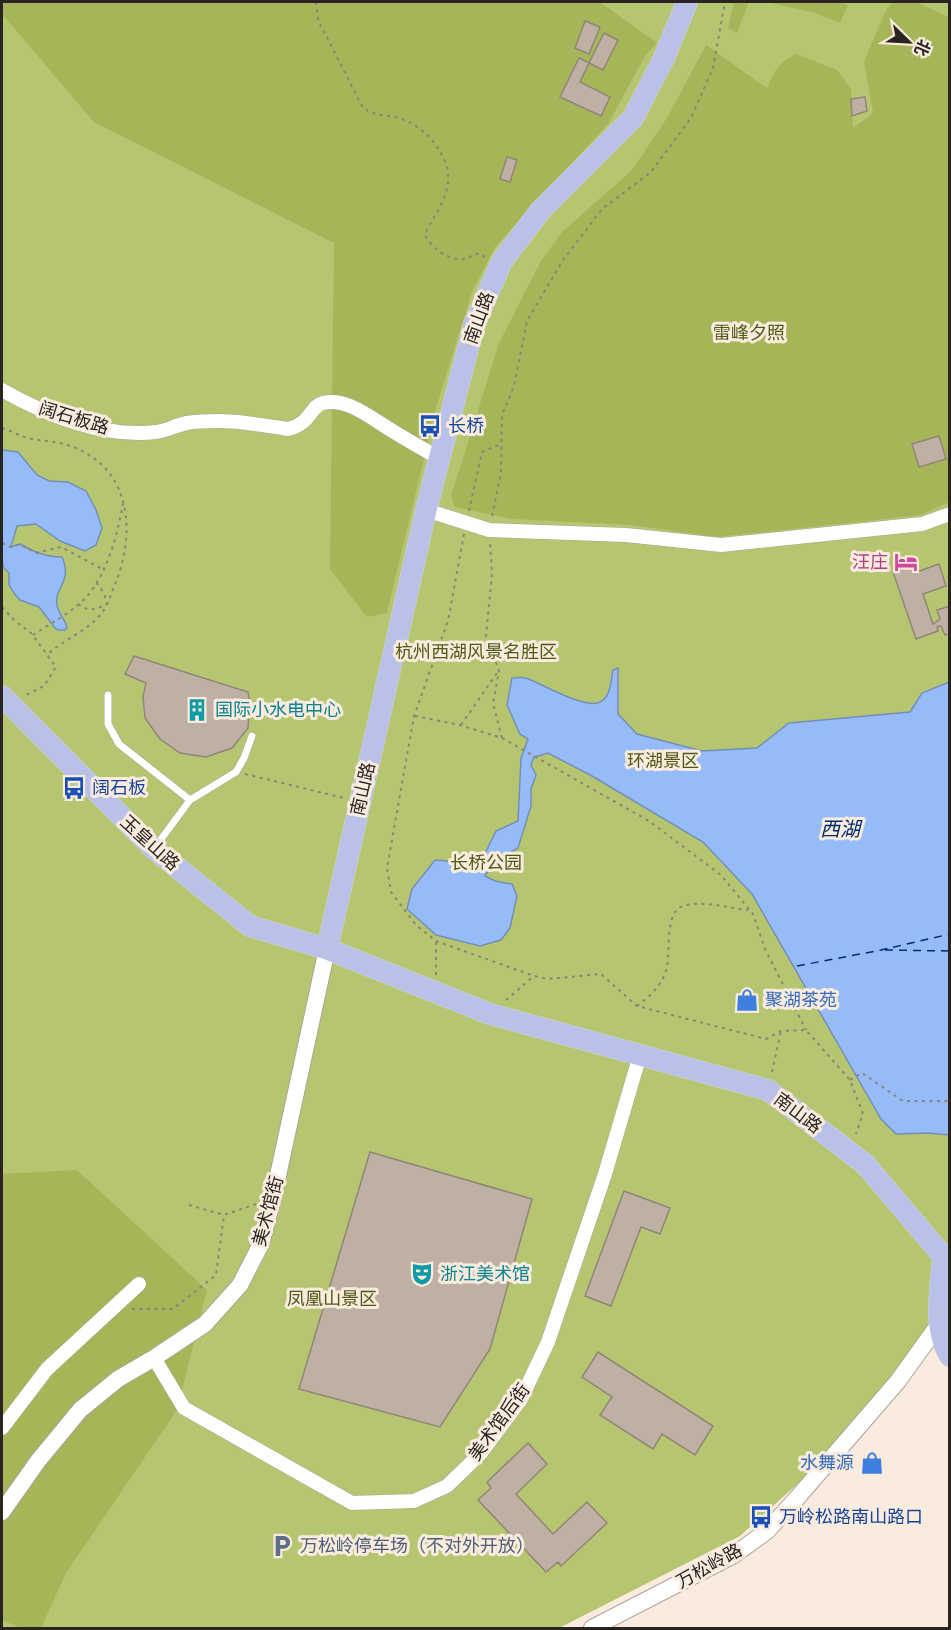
<svg xmlns="http://www.w3.org/2000/svg" width="951" height="1630" font-family="Rubik,'Noto Sans SC',sans-serif">
  <rect width="100%" height="100%" fill="#f9ebde"/>
  <path fill="#b6c670" d="M2,2H949V1302L887,1388L805,1477L740,1536L559,1628H2Z"/>
  <path fill="#a5b558" d="M2,2H600L657,43L645,56L608,124L495,247L472,292L436,408L387,613L367,617L330,569L334,243L94,122L2,14Z
    M734,2H749L737,33L728,28Z
    M766,2H840L848,5L840,23L816,13Z
    M893,2H916L949,17V502L921,515L717,537L631,525L513,519L455,507L451,496L499,343L541,261L562,232L632,170L667,118L706,45L767,88C776,69 776,65 796,54L837,70L851,89L853,128L873,113L864,61L886,10Z
    M77,1170L207,1290L177,1410L66,1573L41,1628H21L2,1620V1174Z"/>
  <path fill="#95bcf9" stroke="#758eb8" stroke-width="1.5" d="M2,450L18,452L37,475L49,481L68,482L86,491L96,510L102,528L96,545L85,551L60,541L36,524L17,526L11,547L20,544C34,552 46,557 62,557C73,582 54,587 57,605C58,613 65,619 67,627L65,630H58L55,628L39,607L20,600L14,593L9,585V573L3,567L2,555Z
    M618,668V714L637,734L702,751L757,748L789,723L910,712L922,693L949,682V1135L929,1133L896,1134L881,1119L752,894L703,842L592,776L548,753L534,757L531,765L536,775L531,789V806L518,848L493,863L485,876L495,881L512,884L517,896L510,928L501,940L480,946L436,935L407,909L412,889L435,860L480,864L496,831L518,821L521,758L528,739L520,734L507,705L512,678C516,678 521,677 526,678C541,683 588,712 602,701C611,694 611,680 613,670Z"/>
  <g fill="none" stroke-linecap="round" stroke-linejoin="round">
    <path stroke="#002c6c" stroke-width="1.5" stroke-dasharray="8 6" stroke-linecap="butt" d="M885,950L950,951
      M797,966L881,950L950,934"/>
  </g>
  <path fill="#beb0a3" stroke="#928579" stroke-width="1.5" d="M585,21L600,27L589,54L575,48Z
    M604,33L618,40L603,70L589,63Z
    M579,58L589,63L580,82L610,97L601,116L560,97Z
    M865,97L867,111L852,116L851,99Z
    M507,157L517,160L510,182L500,179Z
    M939,436L946,459L919,467L912,444Z
    M939,564L946,586L923,594L933,624L940,619L937,610L950,606V634L945,635L941,626L937,627L938,631L916,639L893,572L911,565L914,573Z
    M134,656L248,692L250,702L248,728L232,748L206,757L180,753L160,739L145,718L143,697L146,683L125,674Z
    M370,1152L532,1199L490,1349L440,1427L299,1389Z
    M624,1191L670,1208L660,1234L641,1227L611,1306L585,1296Z
    M598,1352L713,1426L695,1455L662,1434L653,1449L600,1415L612,1397L582,1377Z
    M528,1443L547,1464L516,1494L553,1534L587,1502L607,1523L561,1566L558,1562L546,1572L478,1500L491,1488L487,1482Z"/>
  <g fill="none" stroke-linecap="round" stroke-linejoin="round">
    <g stroke="#b0a296" stroke-width="8">
      <path id="service" d="M108,695V724L119,744L190,800
        M156,846L190,800L236,772L244,758L252,736"/>
    </g>
    <g stroke="#b0a296" stroke-width="15">
      <path id="minor" d="M2,390C48,416 102,438 156,432C166,431 176,425 187,423C197,421 209,421 219,421C242,421 266,426 288,429C311,424 310,406 323,403C347,397 372,419 391,430C407,440 423,449 439,458
        M426,510L489,530L626,535L721,545L922,524L950,514
        M154,1358L184,1408L352,1503L414,1501L447,1486L480,1454L521,1399L548,1342L605,1174L640,1055
        M2,1428L47,1369L139,1284"/>
    </g>
    <g stroke="#b0a296" stroke-width="18">
      <path id="tertiary" d="M2,1512L38,1461L80,1410L118,1379L154,1358L205,1324L240,1285L261,1244L274,1194L327,949
        M592,1628L734,1555L767,1531L797,1498L898,1381L939,1324H946"/>
    </g>
    <g stroke="#d4d3d2" stroke-width="22">
      <path id="primary" d="M2,696L154,849L250,926L327,949L490,1014L768,1090L865,1164L943,1256L950,1269
        M327,949L426,510L474,325L502,261L540,211L633,118L664,58L687,2
        M943,1256C941,1287 932,1328 950,1356"/>
    </g>
    <path stroke="#8d837a" stroke-width="2" stroke-dasharray="3 4.5" stroke-linecap="butt" d="M316,2L318,20L363,108C373,114 379,115 390,116C413,120 430,134 441,153C450,169 450,182 444,198C440,210 430,221 425,235C431,248 449,261 464,259C472,257 474,253 482,254L485,258
      M2,428C12,431 21,437 32,439C51,442 66,442 84,452C135,479 134,543 113,589C110,597 107,607 101,614C87,631 63,640 47,655
      M469,511L482,452L501,444
      M492,516L501,472L502,415L514,386L527,321L563,260L602,209L651,172L691,118L713,68L725,2
      M464,534L448,621L414,716L387,868L391,892L416,925L436,941L534,976L548,979L601,974L637,1006L766,1039L781,1031L806,1030L850,1080L863,1114L856,1134
      M2,543L11,547L20,544L36,553L61,547L104,570
      M78,604C88,612 95,610 107,604L104,593L96,582
      M2,607L14,620L31,633L56,667L44,686L24,696
      M33,635C51,623 75,611 89,594C109,568 117,535 123,504
      M415,716L460,725L502,738L493,703L499,671L486,636L492,574L490,542
      M461,725L497,673
      M502,738L649,821L721,875L753,914L765,949L806,1030
      M245,774L344,798
      M436,975V941
      M506,1000L534,976
      M637,1006C651,996 664,983 667,966C670,951 665,911 683,906C704,900 727,908 748,910
      M772,1072L781,1031
      M850,1080L862,1073L903,1101H950
      M189,1205L224,1215L256,1204
      M132,1309H173L216,1275L224,1215"/>
    <use href="#service" stroke="#fff" stroke-width="7"/>
    <use href="#minor" stroke="#fff" stroke-width="14"/>
    <use href="#tertiary" stroke="#fff" stroke-width="16"/>
    <use href="#primary" stroke="#b9c1e8" stroke-width="21"/>
  </g>
  <defs>
    <g id="bus-bare" transform="scale(1.8)"><path d="M-5-6H5V4H4V6H2V4H-2V6H-4V4H-5ZM-3.5-4V0h7V-4ZM-3.5 1.2v1.5H-2V1.2ZM2 1.2v1.5H3.5V1.2Z" fill="#1a4fb4" stroke="#f9ebde" stroke-width="2.5" paint-order="stroke"/></g>
    <g id="hotel-bare" transform="scale(1.8)"><path d="M-6-4.5h1.5V1H6V5H4.5V3h-9V5H-6ZM-4 0a1.8 1.8 0 1 1 3.6 0ZM.5 0V-2.5h3Q6-2.5 6 0Z" fill="#d1479c" stroke="#f9ebde" stroke-width="2.5" paint-order="stroke"/></g>
    <g id="building-bare" transform="scale(1.8)"><path d="M-4-6H4V6H1V3H-1V6H-4ZM-2.5-4.3h1.7v1.8h-1.7ZM.8-4.3h1.7v1.8H.8ZM-2.5-1h1.7V.8h-1.7ZM.8-1h1.7V.8H.8Z" fill="#0f9aa8" stroke="#f9ebde" stroke-width="2.5" paint-order="stroke"/></g>
    <g id="shop-bare" transform="scale(1.8)"><path d="M-5-2.5h2.3a2.7 3.5 0 0 1 5.4 0H5L5.5 6h-11ZM-1.5-2.5h3a1.5 2.3 0 0 0-3 0Z" fill="#3f7fe0" stroke="#f9ebde" stroke-width="2.5" paint-order="stroke"/></g>
    <g id="theatre-bare" transform="scale(1.8)"><path d="M-5-5.5Q0-4 5-5.5V0Q5 5 0 6Q-5 5-5 0ZM-3.3-2.5H-1v1.5H-3.3ZM1-2.5H3.3v1.5H1ZM-2.8 1Q0 5.5 2.8 1Z" fill="#0f9aa8" stroke="#f9ebde" stroke-width="2.5" paint-order="stroke"/></g>
    <g id="parking-bare" transform="scale(1.8)"><path d="M-3.5-5.5H1a3.5 3.5 0 0 1 0 7H-1V5.5H-3.5ZM-1-3.4V-.6H.8a1.4 1.4 0 0 0 0-2.8Z" fill="#5c6f8a" stroke="#f9ebde" stroke-width="2.5" paint-order="stroke"/></g>
  </defs>
  <g fill-rule="evenodd">
    <use href="#bus-bare" x="430" y="426"/>
    <use href="#hotel-bare" x="906" y="562"/>
    <use href="#building-bare" x="197" y="710"/>
    <use href="#bus-bare" x="74" y="788"/>
    <use href="#shop-bare" x="747" y="1000"/>
    <use href="#theatre-bare" x="422" y="1274"/>
    <use href="#shop-bare" x="872" y="1463"/>
    <use href="#bus-bare" x="761" y="1517"/>
    <use href="#parking-bare" x="282" y="1546"/>
  </g>
  <g text-anchor="middle" dominant-baseline="central" stroke-width="6" stroke-linejoin="round" paint-order="stroke">
    <g font-size="18" fill="#29241f" stroke="#f9ebde">
      <text transform="translate(479 318) rotate(-70)">南山路</text>
      <text transform="translate(74 418) rotate(17)">阔石板路</text>
      <text transform="translate(363 789) rotate(-77)">南山路</text>
      <text transform="translate(150 843) rotate(42)">玉皇山路</text>
      <text transform="translate(798 1113) rotate(37)">南山路</text>
      <text transform="translate(268 1211) rotate(-75)">美术馆街</text>
      <text transform="translate(499 1422) rotate(-54)">美术馆后街</text>
      <text transform="translate(709 1566) rotate(-29)">万松岭路</text>
    </g>
    <g font-size="18" fill="#505a16" stroke="#f9ebde">
      <text x="749" y="333">雷峰夕照</text>
      <text x="476" y="652">杭州西湖风景名胜区</text>
      <text x="663" y="761">环湖景区</text>
      <text x="486" y="863">长桥公园</text>
      <text x="332" y="1299">凤凰山景区</text>
    </g>
    <g font-size="18" fill="#164399" stroke="#f9ebde" text-anchor="start">
      <text x="448" y="426">长桥</text>
      <text x="92" y="788">阔石板</text>
      <text x="779" y="1517">万岭松路南山路口</text>
    </g>
    <g font-size="18" fill="#b23c85" stroke="#f9ebde" text-anchor="end">
      <text x="888" y="562">汪庄</text>
    </g>
    <g font-size="18" fill="#0d838f" stroke="#f9ebde" text-anchor="start">
      <text x="215" y="710">国际小水电中心</text>
      <text x="440" y="1274">浙江美术馆</text>
    </g>
    <g font-size="18" fill="#366cbe" stroke="#f9ebde" text-anchor="start">
      <text x="765" y="1000">聚湖茶苑</text>
      <text x="854" y="1463" text-anchor="end">水舞源</text>
    </g>
    <g font-size="18" fill="#4e5e75" stroke="#f9ebde" text-anchor="start">
      <text x="300" y="1546">万松岭停车场（不对外开放）</text>
    </g>
    <g font-size="20" font-style="italic" fill="#002c6c" stroke="#f9ebde">
      <text x="840" y="829">西湖</text>
    </g>
  </g>
  <rect width="951" height="1630" fill="none" stroke="#29241f" stroke-width="6"/>
  <g transform="translate(909 42) rotate(114)" stroke="#f9ebde" stroke-width="4.5" paint-order="stroke">
  <path d="M0-4.5L10 22L0 15L-10 22Z" fill="#29241f"/>
  <text y="-9" font-size="16" font-weight="bold" text-anchor="middle" fill="#29241f">北</text>
  </g>
</svg>
